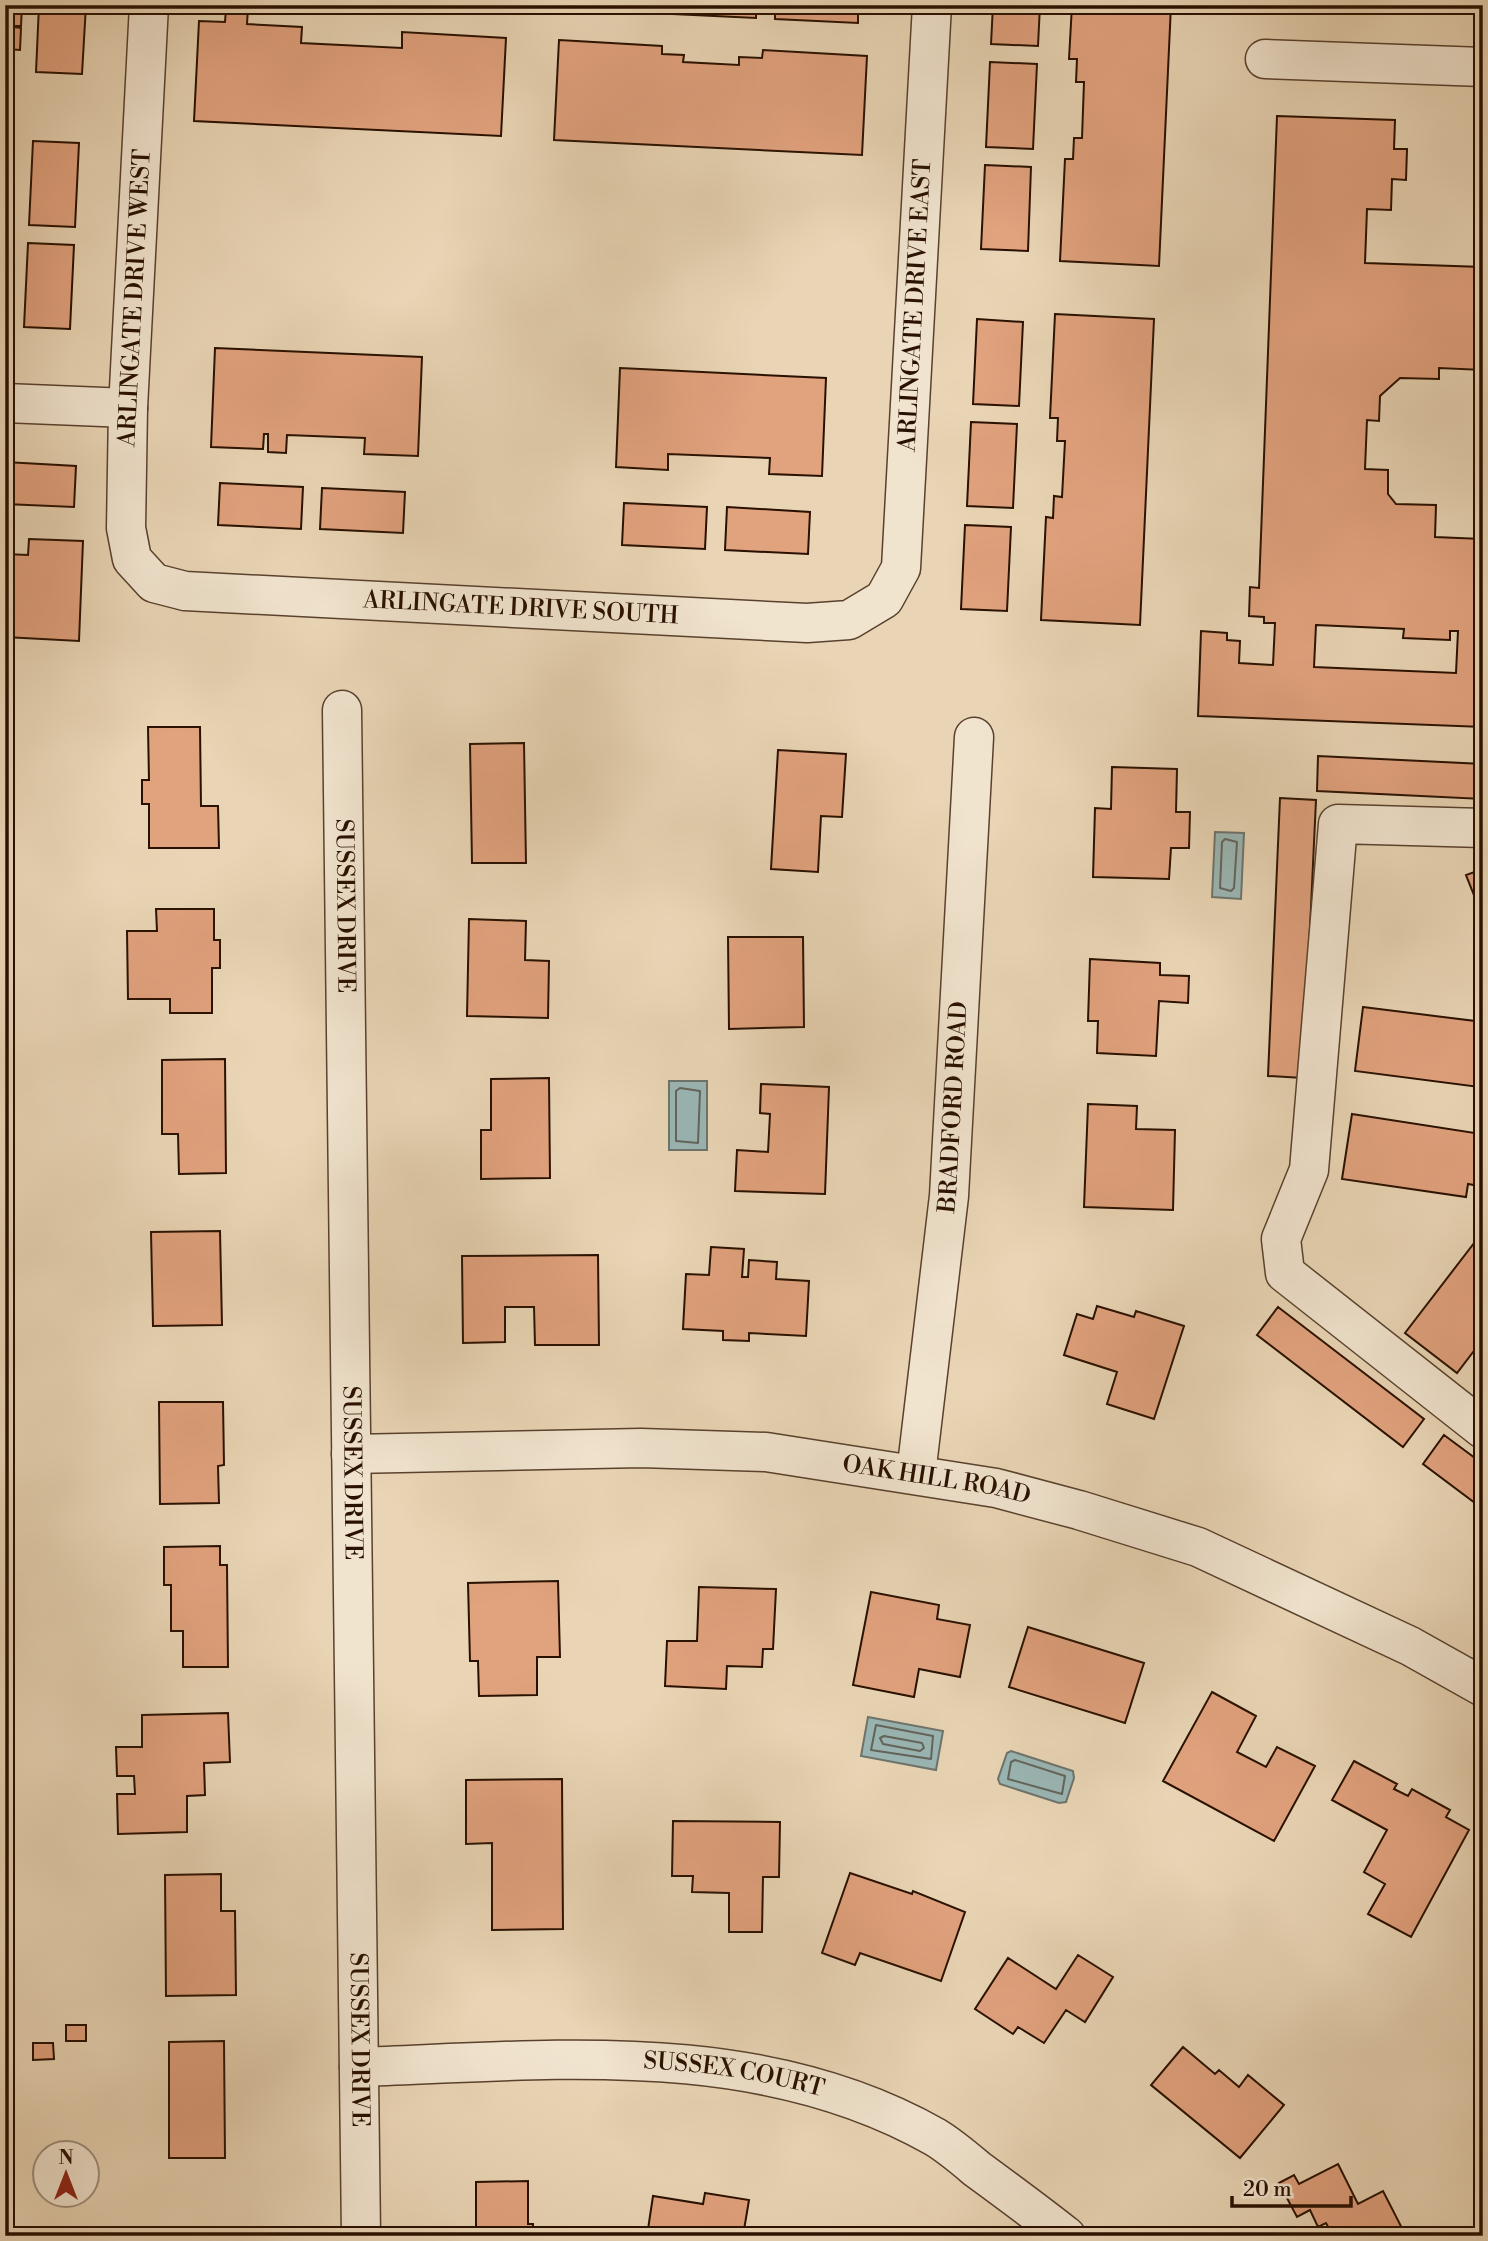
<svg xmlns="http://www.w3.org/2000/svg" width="1488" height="2241" font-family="'Libre Bodoni',serif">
  <defs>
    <pattern id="park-dots" width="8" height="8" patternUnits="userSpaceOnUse" patternTransform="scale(1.75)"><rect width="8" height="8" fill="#bbbc8a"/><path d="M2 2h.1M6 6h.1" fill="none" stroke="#a1a175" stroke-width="1.8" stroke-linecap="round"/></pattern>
  </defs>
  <rect width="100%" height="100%" fill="#e9d5b5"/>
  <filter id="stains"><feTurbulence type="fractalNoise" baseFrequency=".00286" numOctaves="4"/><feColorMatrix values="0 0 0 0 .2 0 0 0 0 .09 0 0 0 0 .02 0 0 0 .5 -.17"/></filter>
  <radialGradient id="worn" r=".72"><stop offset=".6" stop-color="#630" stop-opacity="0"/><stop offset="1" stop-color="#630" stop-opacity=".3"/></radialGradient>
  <path fill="url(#park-dots)" stroke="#726645" stroke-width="2" d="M1483,2002V2236H1478Z"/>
  <path fill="#9ab7b6" stroke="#6d746d" stroke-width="2" d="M1215,832L1244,833L1241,899L1212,897Z
    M669,1081H707V1150H669Z
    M868,1717L943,1731L936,1770L861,1756Z
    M1011,1751L1073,1771L1074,1778L1066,1802L1059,1803L1000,1784L998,1779L1007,1753Z"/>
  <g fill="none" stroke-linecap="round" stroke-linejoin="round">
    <path stroke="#62645b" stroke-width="2" d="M1225,839L1237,842L1234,888L1231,891L1220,888L1222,842Z
      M680,1088L700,1091L698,1143L676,1141V1091Z
      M876,1725L933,1736L931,1759L871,1750Z
      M884,1736L922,1743L924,1748L920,1751L883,1744L880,1738Z
      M1015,1760L1065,1776L1062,1794L1008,1779L1011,1762Z"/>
  </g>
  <path fill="#e1a27e" stroke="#291000" stroke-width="2" fill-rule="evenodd" d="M5,5H22L21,26H7L21,28L20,50L6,49L5,55Z
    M39,5H86L82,74L36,72Z
    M570,5H653L652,13L570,9Z
    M673,5H756V18L673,14Z
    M775,5H858V23L775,19Z
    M993,5H1040L1038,46L991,44Z
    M1072,5H1171L1159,266L1060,261L1065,159H1073L1074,138H1082L1084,82H1076L1077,59H1069Z
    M226,8H248L247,24L302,27L301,43L402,48V32L506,38L501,136L194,121L199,21L225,22Z
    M559,40L662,46V54L684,55L683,62L739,65V57L762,58L763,50L867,56L862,155L554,140Z
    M990,62L1037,64L1033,149L986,147Z
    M1277,116L1395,120L1394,149H1407L1406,180L1392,179L1391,210L1367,209L1365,263L1483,267V370L1439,368V379L1400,378L1380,396L1379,421L1367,420L1365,469L1388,470V494L1396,504L1436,505L1435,537L1482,539L1483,530V633H1478L1476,675H1483V727L1198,716L1201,631L1227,633V640L1240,641L1239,663L1273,665L1275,623H1264V617L1249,616L1250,587L1259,588ZM1316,625L1404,629L1403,638L1450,640V631H1458L1456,673L1314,667Z
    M33,141L79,143L75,227L29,225Z
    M985,165L1031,167L1028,251L981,249Z
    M28,243L74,245L70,329L24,327Z
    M1055,314L1154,319L1140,625L1041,620L1046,517L1053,518L1054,496L1062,497L1065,441H1057L1058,418H1050Z
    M977,319L1023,322L1019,406L973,404Z
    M215,348L422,357L418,456L364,454L365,438L287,435L286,453L268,452V434H264L263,449L211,447Z
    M620,368L826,378L822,476L769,474L770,458L668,454V470L616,467Z
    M971,422L1017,424L1013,508L967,506Z
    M5,462L76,466L74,507L5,504Z
    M220,483L303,487L301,529L218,525Z
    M322,488L405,492L403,533L320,529Z
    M624,503L707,507L705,549L622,545Z
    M727,507L810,512L808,554L725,550Z
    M965,525L1011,527L1007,611L961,609Z
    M29,539L83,541L79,641L5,637V554L28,555Z
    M148,727H200L201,806H218L219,848H149V804H142V780H149Z
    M524,743L526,863H472L470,744Z
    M778,750L846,754L842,817L821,816L818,872L771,869Z
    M1318,756L1483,764V799L1317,791Z
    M1112,767L1177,769L1176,812H1190L1189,848H1171L1169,879L1093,877L1095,808L1111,809Z
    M1280,798L1316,800L1303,1078L1268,1076Z
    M1483,869V918L1466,875Z
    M156,909H214V940H220V968H212V1013H170V999H128L127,931H157Z
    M469,919L526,921L525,960L549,961L548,1018L467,1016Z
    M728,937H803L804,1027L729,1029Z
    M1090,959L1160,963V975L1189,976L1188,1003L1159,1001L1156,1056L1097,1053L1098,1021H1088Z
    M1363,1007L1483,1022V1076L1479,1087L1355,1071Z
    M225,1059L226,1173L179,1174L178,1134H162V1060Z
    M549,1078L550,1178L481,1179V1130H491V1079Z
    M761,1084L829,1087L825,1194L735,1191L737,1150L768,1152L770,1114L760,1113Z
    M1088,1104L1137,1106L1136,1129L1175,1130L1173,1210L1084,1207Z
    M1352,1114L1475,1133L1474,1144L1483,1145V1194L1479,1186L1468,1184L1466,1197L1342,1179Z
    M220,1231L222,1325L153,1326L151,1232Z
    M1481,1234L1483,1339L1457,1373L1405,1333Z
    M711,1247L744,1249L742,1277H748L749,1260L777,1262L776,1279L809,1281L806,1336L749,1333V1341L723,1340V1331L683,1329L686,1274L709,1275Z
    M598,1255L599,1345H535L534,1307H505V1342L463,1343L462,1256Z
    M1097,1306L1134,1317L1136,1311L1184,1326L1154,1419L1107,1404L1117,1372L1064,1355L1077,1314L1093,1319Z
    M1278,1307L1424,1419L1403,1447L1257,1335Z
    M159,1402H223L224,1465L218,1466L219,1503L160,1504Z
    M1444,1435L1483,1464V1509L1423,1464Z
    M220,1546V1565H227L228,1667H183V1631H171V1585H164V1547Z
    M558,1581L560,1657H537V1695L479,1696L478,1661H470L468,1583Z
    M699,1587L776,1589L773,1649H763L762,1667L727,1666L726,1689L665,1686L667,1641H697Z
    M871,1592L939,1605L937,1619L970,1625L960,1677L919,1669L914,1697L853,1685Z
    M1028,1627L1144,1663L1125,1723L1009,1687Z
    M1212,1692L1256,1716L1237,1752L1266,1767L1277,1747L1315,1766L1274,1841L1163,1781Z
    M228,1713L230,1762L204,1763L205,1795L187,1796V1832L118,1834L117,1794H135L134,1776H117L116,1747H142V1715Z
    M1354,1761L1397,1784L1394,1789L1408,1796L1412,1789L1450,1810L1446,1817L1469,1830L1411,1937L1368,1914L1385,1884L1364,1872L1387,1830L1332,1800Z
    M562,1779L563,1929L492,1930V1843L466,1844V1780Z
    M673,1821L780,1822L779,1877H763L762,1932H729V1893L692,1892L693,1876H672Z
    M850,1873L912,1894L913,1891L965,1912L941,1981L860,1953L855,1965L822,1953Z
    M221,1874V1911H235L236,1995L166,1996L165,1875Z
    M1078,1955L1113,1977L1085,2022L1066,2010L1044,2043L1018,2027L1013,2034L975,2009L1008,1958L1056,1989Z
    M66,2025H86V2041H66Z
    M224,2041L225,2158H169V2042Z
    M33,2043H53L54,2059L33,2060Z
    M1183,2047L1215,2074L1219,2070L1239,2087L1248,2075L1284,2105L1240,2158L1151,2085Z
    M1338,2164L1358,2204L1383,2191L1406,2236H1333L1326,2223L1318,2227L1310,2210L1297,2217L1279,2183L1294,2175L1299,2184Z
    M528,2181V2224H533V2236H476V2182Z
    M705,2193L749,2200L743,2236H647L653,2196L703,2204Z"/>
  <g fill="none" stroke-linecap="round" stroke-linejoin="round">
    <g stroke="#59412d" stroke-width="41">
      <g id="minor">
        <path id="s1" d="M149,5L128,408L126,528L132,559L154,583L185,591L807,623L849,620L884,599L901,568L932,5"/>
        <path d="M1265,59L1483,67"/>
        <path d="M5,403L128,408"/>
        <path id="s2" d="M342,710L361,2236"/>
        <path d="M1483,828L1338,824L1309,1170L1281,1239L1285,1273L1483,1429"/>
        <path id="s3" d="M351,1454L641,1448L766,1452L996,1488L1079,1510L1198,1547L1410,1646L1483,1687"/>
        <path id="s4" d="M916,1474L949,1196L974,737"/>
        <path id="s5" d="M359,2067C553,2060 759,2037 935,2137C950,2146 964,2158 977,2169C1007,2191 1037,2213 1066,2236"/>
      </g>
    </g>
    <use href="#minor" stroke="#f1e4cf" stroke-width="38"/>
  </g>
  <g text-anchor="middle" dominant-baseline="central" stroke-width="5" stroke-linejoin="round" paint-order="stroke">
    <g font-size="24" fill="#291000" stroke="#f1e4cf">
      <text transform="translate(135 298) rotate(-87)">ARLINGATE DRIVE WEST</text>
      <text stroke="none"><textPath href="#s1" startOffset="1624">ARLINGATE DRIVE EAST</textPath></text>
      <text stroke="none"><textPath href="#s1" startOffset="956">ARLINGATE DRIVE SOUTH</textPath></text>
      <text stroke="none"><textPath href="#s2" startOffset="196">SUSSEX DRIVE</textPath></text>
      <text stroke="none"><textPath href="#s4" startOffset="369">BRADFORD ROAD</textPath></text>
      <text stroke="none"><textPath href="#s2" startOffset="763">SUSSEX DRIVE</textPath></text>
      <text stroke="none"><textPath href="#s3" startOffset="588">OAK HILL ROAD</textPath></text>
      <text stroke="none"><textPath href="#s2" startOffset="1330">SUSSEX DRIVE</textPath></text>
      <text stroke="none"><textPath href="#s5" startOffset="376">SUSSEX COURT</textPath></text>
    </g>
  </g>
  <rect width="1488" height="2241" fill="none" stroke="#e9d5b5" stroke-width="28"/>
  <rect x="7" y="7" width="1474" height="2227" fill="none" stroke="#291000" stroke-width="3.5"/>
  <rect x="14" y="14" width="1460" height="2213" fill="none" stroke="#291000" stroke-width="2"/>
  <g transform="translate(66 2174)"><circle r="33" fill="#f1e4cf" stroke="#a18f7c" stroke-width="2"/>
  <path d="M0-5L12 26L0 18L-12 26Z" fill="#8f2418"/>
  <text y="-10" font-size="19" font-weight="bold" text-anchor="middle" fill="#291000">N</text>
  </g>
  <path d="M1232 2196v10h119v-10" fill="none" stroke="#291000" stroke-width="3.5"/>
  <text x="1243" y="2196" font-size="21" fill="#291000" stroke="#f1e4cf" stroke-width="5" paint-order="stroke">20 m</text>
  <rect width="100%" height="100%" filter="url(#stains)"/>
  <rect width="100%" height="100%" fill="url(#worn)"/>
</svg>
